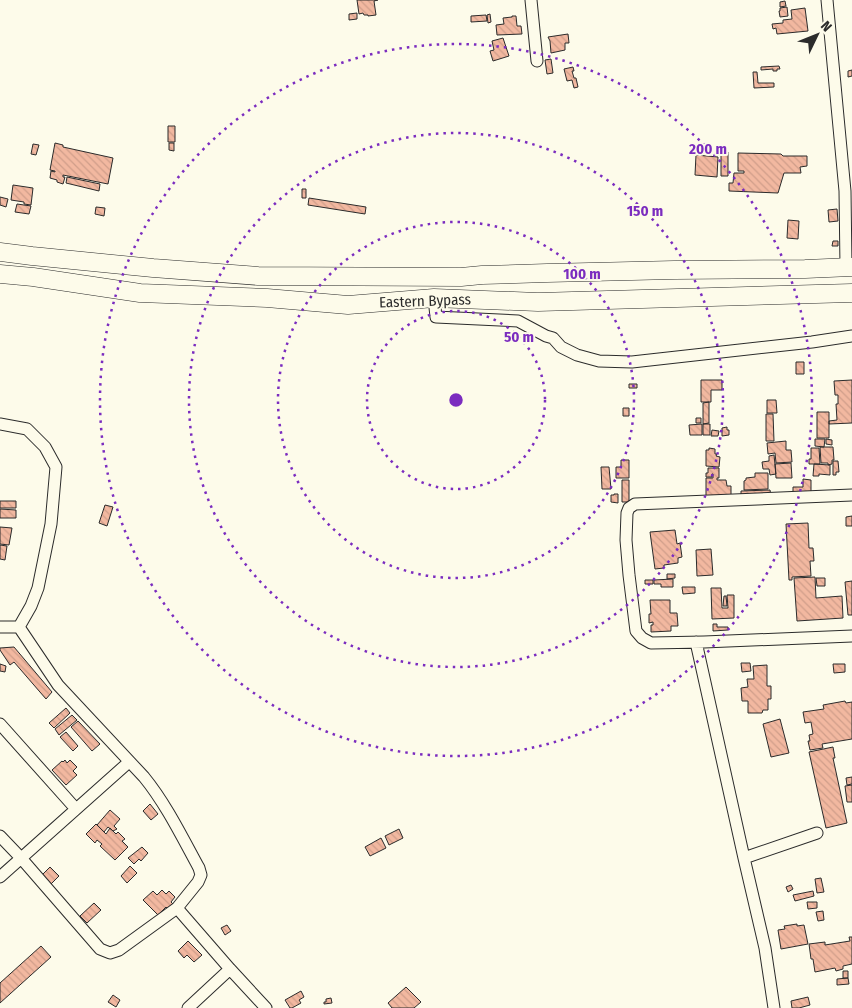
<svg xmlns="http://www.w3.org/2000/svg" width="852" height="1008" font-family="'Fira Sans Condensed',sans-serif">
  <defs>
    <pattern id="building-back-hatch" width="6" height="6" patternUnits="userSpaceOnUse" patternTransform="scale(1.25)"><rect width="6" height="6" fill="#f2b8a0"/><path d="M-1 5l2 2M0 0l6 6M5-1l2 2" fill="none" stroke="#d09e8a"/></pattern>
  </defs>
  <rect width="100%" height="100%" fill="#fdfbea"/>
  <path fill="url(#building-back-hatch)" stroke="#2b2b2b" d="M357,0H378L374,1L376,15L368,16V15H364L363,13L359,14Z
    M785,1L786,6L780,7V2Z
    M787,7L788,16L780,17L779,11H780V8Z
    M805,8L808,31L777,34L776,28L773,29L772,24L783,23V20L792,19L791,10Z
    M357,13V19L349,20V14Z
    M490,14L491,22L488,23L487,15Z
    M486,15L487,21L471,22V16Z
    M512,16H516L517,26H521L522,34L497,35L496,25L504,24L503,18L512,17Z
    M568,34L569,43H565V50L551,53L550,41L548,37Z
    M503,38L509,56L493,61L490,51L494,50L492,41Z
    M551,59L553,73L547,74L545,60Z
    M779,66L780,69H777V71H773V69L761,70V67Z
    M573,67L574,71H572L574,78H576L578,87L574,88L572,80L567,81L564,69Z
    M852,70V76L848,77V71Z
    M753,72H757L758,83H774V87L754,88Z
    M168,126H175V142H168Z
    M55,143L63,145V147L113,158L108,184L63,175V177H65L63,184L57,182V180L50,178L51,171L55,172V171L50,170Z
    M169,143H174V151L169,150Z
    M33,144L39,145L36,155L31,154Z
    M721,152H728V176H721Z
    M738,153L781,154L783,156H807V166L800,167L801,173H784L778,193L729,191V183H733L734,173H744V171H738Z
    M696,155L718,157L717,177L695,175Z
    M67,177L100,184L99,191L66,183Z
    M13,185L33,188L31,205L24,204V202L11,200Z
    M302,189H306V198H302Z
    M0,197L8,199L6,207L0,205Z
    M309,198L366,207L365,214L308,205Z
    M17,204L31,206L29,214L15,212Z
    M96,207L105,208L104,216L95,214Z
    M837,209L838,221L829,222L828,210Z
    M788,220L799,221L798,239L787,238Z
    M833,241H838V246H832Z
    M796,362H804V374H796Z
    M701,380H722V390H711V402H701Z
    M852,380V423L829,424V421L837,420L836,404H838V395H835L834,381Z
    M629,384H637V388H629Z
    M767,400H776L777,413H767Z
    M709,402V423L703,424V403Z
    M623,408H629V416H623Z
    M817,412H829V438H817Z
    M766,414H773L774,441H766Z
    M696,418H701V423H696Z
    M702,424V435H690L689,425Z
    M703,424H710V435H703Z
    M727,427V430H729V435L722,436V428Z
    M712,430L719,431L718,436H711Z
    M815,439H825L824,447L815,446Z
    M826,439L832,440V445L826,444Z
    M786,441V450H791L792,462L776,463L775,453L768,454L767,443Z
    M820,447H833L834,460H832V464L828,465V463H821Z
    M709,448L715,449V454H717L716,456L720,457L719,467L706,466V450H709Z
    M811,448H819L820,464H809V459H811Z
    M774,455L776,474L770,475L769,469H763L762,462L769,461V456Z
    M621,460H629V478H616V467H621Z
    M833,461H838L839,472H836V475H833Z
    M791,463L792,478H776L775,464Z
    M814,464L830,465V475L819,474V476H813Z
    M601,467H609L611,489H602Z
    M708,468H719V478H717V480H726L727,486H731V495H723V498H706V478H713V474H712V477H706V473H708Z
    M755,473H768V489L744,490V481L746,480V478L755,477Z
    M803,479L811,480V494L793,493V487H803Z
    M622,480H629V502H622Z
    M770,490L771,496L741,497V491Z
    M614,494H618V503L611,502V495H614Z
    M0,501H16V508H0Z
    M105,505L113,507L107,526L99,523Z
    M0,509L16,510V518H0Z
    M852,516V526H846V517Z
    M808,523L809,548H813L814,561H810L811,576L792,577V580H789L786,524Z
    M0,527L12,528L9,545L0,544Z
    M675,530L677,544L680,543L682,557L678,558V563L664,565V568L655,569L650,532Z
    M0,545L7,546L5,560L0,559Z
    M711,549L713,575L697,576L696,550Z
    M667,574H675V578L667,579Z
    M815,577L816,598L842,596L843,618L797,621L794,578Z
    M816,578H825V586H817Z
    M673,579V587H661V584H654V580Z
    M645,580H653V584H645Z
    M852,581V615H848L845,582Z
    M682,587H695V593L683,594Z
    M711,588H721L722,608H728L727,595H734V618L712,619Z
    M724,596H726L727,606H723Z
    M650,600H670V613H677L678,626H671V631L651,632V625H653V622L649,623V614H651Z
    M713,624H717V627H728V630L713,631Z
    M14,647L52,692L46,699L14,662L10,665L0,650V648Z
    M741,663H750L751,671L742,672Z
    M0,664L6,666L5,672L0,671Z
    M833,664H845V672L834,673Z
    M767,665V686H771V699H768V710H763L762,713H748V701H742L741,688L748,687L747,679H754L753,666Z
    M845,701L846,703L852,702V739L822,744L823,748L810,750L808,741H810L809,735L813,734L811,722L805,723L803,712L824,709L823,705Z
    M66,708L70,713L54,728L49,723Z
    M72,715L77,720L59,735L55,729Z
    M780,719L789,753L771,757L763,724Z
    M78,721L100,744L92,751L71,727Z
    M66,732L78,746L73,751L60,737Z
    M833,747L835,758H833L847,823L826,828L809,752Z
    M65,760L67,763L70,760L77,767L73,771L77,775L66,785L52,770L62,761L63,762Z
    M852,777V784L847,785L846,778Z
    M852,785V802H847L845,786Z
    M150,804L158,814L151,820L143,811Z
    M110,810L120,819L114,826L117,829L113,831L108,827L104,832L97,825Z
    M96,824L106,834L110,828L116,834L118,832L125,839L122,841L128,847L115,860L100,846L102,844L97,840L95,843L86,834Z
    M399,829L403,838L389,845L385,836Z
    M381,838L386,848L370,856L365,847Z
    M142,847L148,853L141,861L139,859L134,864L128,858Z
    M130,866L137,873L127,883L121,876Z
    M50,867L59,876L51,884L42,875Z
    M821,878L824,892L817,893L815,879Z
    M791,885L793,889L788,892L786,887Z
    M162,890L166,894L169,891L175,897L171,902L175,906L170,911L166,907L158,915L143,900L153,891L157,895Z
    M813,891L814,896L795,901L793,895Z
    M807,902H817V908L808,909Z
    M94,903L101,910L87,923L80,916Z
    M823,911L824,920L818,921L816,912Z
    M797,924V926L804,925L808,944L781,949L778,930L785,929L784,926Z
    M227,925L231,931L225,935L221,928Z
    M849,937H852V964L843,966V969L836,971L835,968L815,972L813,959H811L809,944L825,942V945L850,941Z
    M188,941L202,955L194,962L187,955L184,958L178,951Z
    M41,946L51,957L0,1003V983Z
    M843,971H848V978H843Z
    M848,978L849,984L837,985V979Z
    M406,987L421,1002L414,1008H392L388,1003Z
    M301,991L304,997L299,1000L301,1003L292,1008H290L285,1000Z
    M113,995L120,1000L116,1007L108,1002Z
    M808,997L810,1005L799,1008H792L791,1001Z
    M331,998L332,1003L324,1004V1002H326V999Z"/>
  <g fill="none" stroke-linecap="round" stroke-linejoin="round">
    <g stroke="#2b2b2b" stroke-width="13">
      <path id="street" d="M531,0L537,61
        M827,0L845,191L846,267
        M434,298L436,317L518,321L546,336L553,338L561,347L577,355L599,361L632,362L812,342L852,336
        M0,424L27,429L45,447L56,467L51,524L38,588L31,606L19,627
        M852,495L635,504L629,508L627,513L626,540L629,575L636,631L642,638L651,643L704,642L852,636
        M0,627H19
        M19,627L58,685L144,777C166,804 182,837 199,868L201,875L198,882L177,908
        M696,642L744,858L765,948L774,1008
        M0,724L76,809
        M0,836L21,858L100,949L110,953L119,950L177,908L230,969L266,1008
        M744,858L817,833
        M0,877L129,762
        M188,1008L230,969"/>
    </g>
    <g stroke="#2b2b2b" stroke-width="19">
      <path id="primary" d="M0,252L32,256L153,268L258,276L461,277L482,275L547,273L674,270L805,269L852,267
        M0,274L33,277L140,293L267,298L348,305L434,298L538,302L852,293"/>
    </g>
    <use href="#street" stroke="#fdfbea" stroke-width="11"/>
    <use href="#primary" stroke="#fdfbea" stroke-width="18"/>
  </g>
  <g fill="none" stroke="#7b2cbf" stroke-width="2.5" stroke-dasharray="2.5 5">
    <circle cx="456" cy="400" r="89"/>
    <circle cx="456" cy="400" r="178"/>
    <circle cx="456" cy="400" r="267"/>
    <circle cx="456" cy="400" r="356"/>
  </g>
  <g text-anchor="middle" dominant-baseline="central" stroke-width="4" stroke-linejoin="round" paint-order="stroke">
    <g font-size="15" fill="#2b2b2b" stroke="#fdfbea">
      <text transform="translate(425 301) rotate(-2)">Eastern Bypass</text>
    </g>
  </g>
  <circle cx="456" cy="400" r="8" fill="#7b2cbf" stroke="#fdfbea" stroke-width="2.5"/>
  <g font-size="15" text-anchor="middle" font-weight="bold" fill="#7b2cbf" stroke="#fdfbea" stroke-width="4" stroke-linejoin="round" paint-order="stroke">
    <text x="708" y="154">200 m</text>
    <text x="645" y="216">150 m</text>
    <text x="582" y="279">100 m</text>
    <text x="519" y="342">50 m</text>
  </g>
  <g transform="translate(817 35) rotate(47)" stroke="#fdfbea" stroke-width="4" paint-order="stroke">
  <path d="M0-4L9 19L0 12L-9 19Z" fill="#2b2b2b"/>
  <text y="-8" font-size="14" font-weight="bold" text-anchor="middle" fill="#2b2b2b">N</text>
  </g>
</svg>
